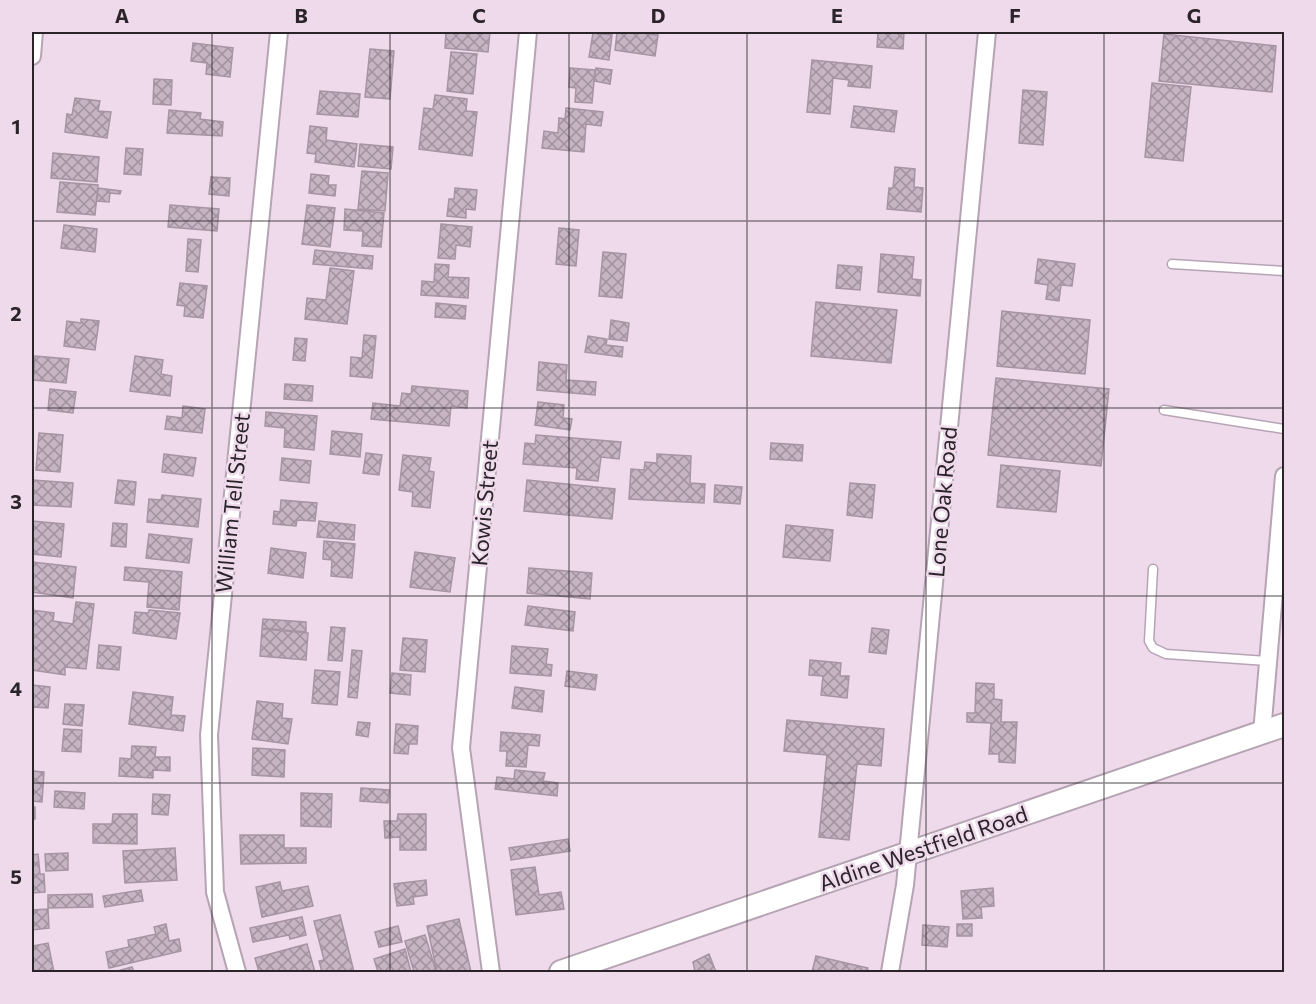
<svg xmlns="http://www.w3.org/2000/svg" width="1316" height="1004" font-family="Commissioner,sans-serif">
  <defs>
    <pattern id="building-cross-hatch" width="8" height="8" patternUnits="userSpaceOnUse" patternTransform="scale(1.5)"><rect width="8" height="8" fill="#c6b3c3"/><path d="M0 0l8 8M0 8l8-8" fill="none" stroke="#a1919e"/></pattern>
  </defs>
  <rect width="100%" height="100%" fill="#eedaeb"/>
  <path fill="url(#building-cross-hatch)" stroke="#a694a4" stroke-width="1.5" d="M446,32H490L488,52L445,48Z
    M617,32H649L648,34L658,35L655,56L615,50Z
    M878,32H904L903,49L877,47Z
    M593,33L612,35L609,60L589,57Z
    M1164,34L1276,46L1272,92L1159,81Z
    M193,43L233,48L230,77L206,74L207,63L191,61Z
    M370,49L394,51L390,99L365,97Z
    M451,52L477,54L473,94L447,91Z
    M812,60L872,66L870,88L848,86L849,80L833,78L830,114L807,112Z
    M570,68L595,70L592,103L575,102L576,88L569,87Z
    M596,68L612,70L610,84L594,81Z
    M154,79L172,80L171,105L153,104Z
    M1152,83L1191,87L1183,161L1145,157Z
    M1023,90L1047,92L1043,145L1019,143Z
    M320,91L360,94L358,117L317,114Z
    M435,95L467,99L466,111L477,112L472,156L419,149L424,108L433,109Z
    M75,98L100,101L98,111L111,112L107,138L65,132L67,114L72,115Z
    M854,106L897,111L894,132L851,127Z
    M566,108L603,112L601,126L586,124L584,152L542,148L544,131L558,133L559,118L565,119Z
    M169,110L201,113L200,119L223,122L222,136L167,133Z
    M310,126L327,128L326,140L357,144L354,167L315,162L316,154L307,153Z
    M360,144L393,147L391,169L358,166Z
    M126,148L143,149L141,175L124,174Z
    M53,153L99,157L97,182L51,178Z
    M895,167L915,169L914,187L923,188L921,212L887,209L889,188H893Z
    M362,171L388,173L385,211L358,209Z
    M311,174L329,176L328,185H336L335,196L309,193Z
    M211,177L230,178L229,196L209,194Z
    M60,182L98,185L95,215L57,212Z
    M98,188L121,191L120,194L110,193L109,202L97,201Z
    M455,188L477,190L475,210L466,209V218L447,216L449,199H454Z
    M170,205L219,209L217,231L168,227Z
    M307,205L335,208L330,247L302,244Z
    M345,209L384,213L381,247L362,246L363,231L344,230Z
    M441,224L472,227L470,247L456,245L455,259L438,258Z
    M64,225L97,229L95,252L61,248Z
    M559,228L579,230L576,266L556,264Z
    M188,239L201,240L198,272L186,271Z
    M315,250L373,256L372,269L313,264Z
    M603,252L626,254L622,298L599,296Z
    M881,254L914,257L912,279L921,280L920,296L878,292Z
    M1038,259L1075,264L1072,286L1061,285L1059,301L1046,299L1048,285L1035,283Z
    M435,264L449,265L448,277L469,278L468,298L421,295L422,281L434,282Z
    M838,265L862,267L860,290L836,288Z
    M330,268L354,271L347,324L305,319L307,298L326,300Z
    M180,283L207,286L203,318L184,316L185,306L177,305Z
    M816,302L897,310L891,363L811,356Z
    M436,303L466,306L465,319L435,317Z
    M1002,311L1090,320L1085,374L997,366Z
    M81,319L99,321L95,350L64,346L67,321L81,323Z
    M611,320L629,323L627,341L609,339Z
    M364,335L376,336L372,378L350,376L351,357L362,358Z
    M588,336L607,339L606,345L623,347L622,357L585,352Z
    M295,338L307,339L305,361L293,360Z
    M35,356L69,359L66,383L33,380Z
    M135,356L163,360L161,374L172,376L170,396L130,391Z
    M539,362L567,365L566,380L596,382L595,395L537,390Z
    M996,378L1109,389L1101,466L988,455Z
    M285,384L313,386L312,401L284,399Z
    M412,386L468,391L467,408L451,406L449,426L371,419L373,403L400,406L402,393L411,394Z
    M50,389L76,392L73,413L48,410Z
    M538,402L564,405L563,418L572,419L570,430L535,425Z
    M183,406L205,409L202,433L165,429L167,416L182,418Z
    M266,412L317,416L314,450L284,447L285,428L265,426Z
    M332,431L362,434L360,457L330,454Z
    M39,433L63,435L60,472L36,470Z
    M536,435L621,442L619,459L601,457L598,481L576,479L577,468L523,464L525,443L535,444Z
    M771,443L803,445L802,461L770,459Z
    M366,453L382,455L379,475L363,473Z
    M164,454L196,458L193,476L162,472Z
    M657,454L691,456L690,483L705,484L704,503L629,499L631,469L644,470L645,462L657,463Z
    M403,455L431,458L429,471L434,472L430,508L412,506L413,492L399,490Z
    M282,458L311,461L309,483L280,480Z
    M1001,465L1060,471L1056,512L997,507Z
    M32,480L73,483L71,507L32,505Z
    M118,480L136,482L134,505L115,503Z
    M527,480L615,489L612,519L524,511Z
    M850,483L875,485L872,518L847,515Z
    M715,485L742,487L740,504L714,502Z
    M162,495L201,499L198,527L147,522L149,499L161,500Z
    M281,500L317,503L315,521L297,520L296,526L273,524L274,511L280,512Z
    M32,521L64,524L61,557L32,554Z
    M319,521L355,525L354,540L317,537Z
    M113,523L127,524L126,547L111,546Z
    M786,525L833,530L830,561L783,557Z
    M149,534L192,539L189,563L146,558Z
    M324,541L355,544L352,578L331,576L332,560L323,559Z
    M271,548L306,553L303,578L268,573Z
    M415,552L455,558L450,592L410,587Z
    M32,562L76,567L73,598L32,592Z
    M125,567L182,572L179,610L147,607L149,582L124,580Z
    M529,568L592,573L590,599L527,593Z
    M76,602L94,604L86,669L65,667V675L32,670V610L54,613L53,621L73,624Z
    M528,606L575,612L573,631L525,625Z
    M149,610L180,613L176,639L133,633L135,612L148,613Z
    M263,619L306,622V632L262,628Z
    M331,627L345,628L342,661L328,660Z
    M872,628L889,630L886,654L869,652Z
    M262,629L308,633L306,660L260,656Z
    M403,638L427,640L425,672L400,670Z
    M99,645L121,647L119,670L97,668Z
    M512,646L548,649L546,664L552,665L551,676L510,673Z
    M352,650L362,651L357,698L348,697Z
    M810,660L841,663L840,676H849L847,698L821,695L823,676L809,675Z
    M315,670L340,672L337,705L312,703Z
    M567,671L597,675L595,690L565,686Z
    M392,673L411,675L410,695L390,693Z
    M976,683L994,684V699L1002,700L1001,722H1017L1015,763L999,762V754H989L991,723L967,722V713H975Z
    M32,685L50,687L48,708L32,707Z
    M515,687L544,691L542,712L512,708Z
    M133,692L173,697L171,715L185,716L183,731L129,724Z
    M257,701L283,704L282,718L292,719L288,744L252,739Z
    M65,704L84,705L82,726L63,724Z
    M787,720L884,729L881,766L857,764L849,840L819,837L827,755L784,751Z
    M358,722L370,723L368,737L356,735Z
    M396,724L418,726L417,744H409L408,754L394,753Z
    M64,729L82,730L81,752L62,751Z
    M501,732L540,735L539,746L528,745L526,767L506,766L507,751H500Z
    M132,746L156,747L155,757H170V771L153,770V778L119,776L120,758L131,759Z
    M253,748L285,750L284,777L252,775Z
    M515,770L545,773L543,781L558,783L557,796L495,789L497,777L514,779Z
    M32,771L44,772L42,802L32,801Z
    M361,788L389,790L388,803L360,801Z
    M55,791L85,793L84,809L54,807Z
    M301,793L332,794L331,827L301,826Z
    M153,794L170,795L168,815L152,814Z
    M32,807H35V819H32Z
    M113,814H137V844L93,843V824H112Z
    M398,814H426V850H400V837L385,838L384,821H397Z
    M240,835H284V848H306V863L241,864Z
    M568,839L570,851L511,860L509,848Z
    M175,848L177,880L125,883L123,851Z
    M68,853V870L46,871L45,854Z
    M38,854L40,874H44L45,892L32,893V855Z
    M535,867L539,895L561,892L564,909L516,915L511,870Z
    M426,880L427,895L413,897L414,904L397,906L394,884Z
    M280,882L282,891L308,886L313,906L262,917L256,887Z
    M993,888L994,906L981,907L982,918L963,919L961,891Z
    M141,890L143,901L105,907L103,896Z
    M92,894L93,907L48,908V895Z
    M48,909L49,928L32,930V910Z
    M340,915L354,972H322L319,961L324,960L314,921Z
    M302,917L306,935L290,939L289,935L253,942L250,928Z
    M459,919L471,972H437L427,926Z
    M166,924L169,941L179,939L181,951L109,968L106,952L129,947L128,940L156,934L154,927Z
    M957,924H972V936H957Z
    M923,925L949,927L947,947L922,945Z
    M398,926L402,942L379,947L375,932Z
    M425,935L436,971L414,972L405,941Z
    M48,943L54,972H32V946Z
    M307,944L315,972H259L255,958Z
    M405,949L411,972H378L374,959Z
    M709,954L716,972H695L693,962Z
    M816,956L868,968L867,972H812Z
    M132,967L134,972H114Z"/>
  <g fill="none" stroke-linecap="round" stroke-linejoin="round">
    <g stroke="#b6a4b4" stroke-width="11">
      <path id="lane" d="M1172,264L1284,271
        M1164,410L1284,429
        M1153,569L1149,641L1153,648L1166,654L1267,661"/>
    </g>
    <g stroke="#b6a4b4" stroke-width="20">
      <path id="street" d="M32,56L34,32
        M1262,733L1284,476
        M237,972L215,892L209,735L279,32
        M491,972L461,748L528,32
        M890,972L905,885L987,32"/>
    </g>
    <g stroke="#b6a4b4" stroke-width="26">
      <path id="secondary" d="M561,972L1284,725"/>
    </g>
    <use href="#lane" stroke="#fff" stroke-width="8"/>
    <use href="#street" stroke="#fff" stroke-width="16"/>
    <use href="#secondary" stroke="#fff" stroke-width="22"/>
  </g>
  <path fill="none" stroke="#2a2329" stroke-width="1.5" stroke-opacity="0.55" d="M212,32V972M390,32V972M569,32V972M747,32V972M926,32V972M1104,32V972M32,221H1284M32,408H1284M32,596H1284M32,783H1284"/>
  <g text-anchor="middle" dominant-baseline="central" stroke-width="5" stroke-linejoin="round" paint-order="stroke">
    <g font-size="22" fill="#2a2329" stroke="#eedaeb">
      <text transform="translate(942 502) rotate(-85)">Lone Oak Road</text>
      <text transform="translate(232 503) rotate(-84)">William Tell Street</text>
      <text transform="translate(484 503) rotate(-85)">Kowis Street</text>
      <text transform="translate(923 848) rotate(-19)">Aldine Westfield Road</text>
    </g>
  </g>
  <rect width="1316" height="1004" fill="none" stroke="#eedaeb" stroke-width="66"/>
  <rect x="33" y="33" width="1250" height="938" fill="none" stroke="#2a2329" stroke-width="2"/>
  <g font-size="20" text-anchor="middle" font-weight="bold" fill="#2a2329">
    <text x="122" y="23">A</text>
    <text x="301" y="23">B</text>
    <text x="479" y="23">C</text>
    <text x="658" y="23">D</text>
    <text x="837" y="23">E</text>
    <text x="1015" y="23">F</text>
    <text x="1194" y="23">G</text>
    <text x="16" y="134">1</text>
    <text x="16" y="321">2</text>
    <text x="16" y="509">3</text>
    <text x="16" y="696">4</text>
    <text x="16" y="884">5</text>
  </g>
</svg>
